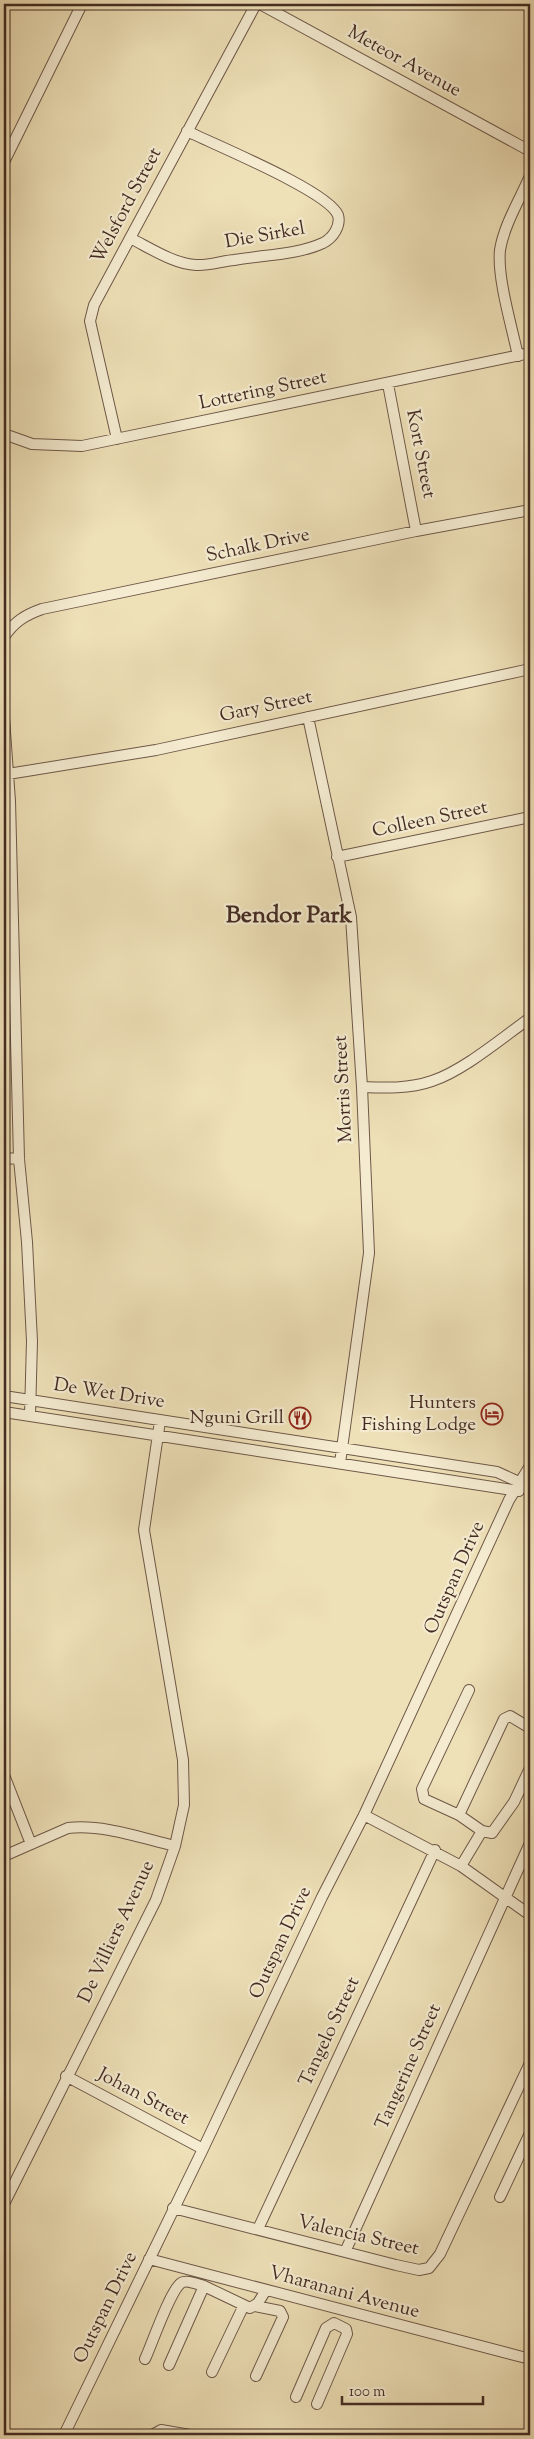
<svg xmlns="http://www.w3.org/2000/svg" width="534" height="2439" font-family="'Sorts Mill Goudy',serif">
  <rect width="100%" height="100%" fill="#eee0b7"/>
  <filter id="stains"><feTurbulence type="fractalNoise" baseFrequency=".004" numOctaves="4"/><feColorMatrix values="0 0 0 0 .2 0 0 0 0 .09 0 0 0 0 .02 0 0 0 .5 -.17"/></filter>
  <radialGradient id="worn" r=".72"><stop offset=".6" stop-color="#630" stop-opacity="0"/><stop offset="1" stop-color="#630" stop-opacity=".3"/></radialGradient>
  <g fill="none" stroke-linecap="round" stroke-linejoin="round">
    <g stroke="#6e5848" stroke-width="12">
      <path id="minor" d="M260,4L530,151
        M4,162L82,4
        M130,238C150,248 174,264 196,265C208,266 222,261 234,260C262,255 297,255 323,243C333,238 341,226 338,215C328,191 215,145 187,131
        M518,356C512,327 497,278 500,250C504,225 520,199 530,176
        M388,384L416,531
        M4,434L32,444L82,446L530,353
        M117,439L92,330L90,321L94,305L256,4
        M4,637C14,622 25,615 42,609L416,531L530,510
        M308,717L351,917L362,1087L369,1253L340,1463
        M4,718L10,801L19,1159L27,1242L32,1341L30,1415
        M8,774L156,750L530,669
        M337,857L530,817
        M362,1087C385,1088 409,1089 432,1081C463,1071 502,1038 530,1018
        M4,1158L19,1159
        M4,1396L497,1472L519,1482L530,1490
        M4,1412L519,1491
        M469,1690L422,1789L424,1799L459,1815L482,1831L492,1833L514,1802L530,1768
        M4,1775L31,1844
        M364,1815L461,1866L530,1915
        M459,1815L504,1719L510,1716L530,1728
        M4,1856L68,1828C103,1824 141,1838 175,1846
        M461,1866L482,1831
        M530,1888V1896
        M66,2076L203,2149
        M500,2197L530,2133
        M4,2204L156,1900L175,1846L184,1805L183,1760L144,1530L160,1421
        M173,2208L396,2265L419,2270L429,2268L440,2254L530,2063
        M258,2229L435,1850
        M345,2252L530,1843
        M149,2259L530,2359
        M255,2306L280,2311L283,2317L256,2376
        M145,2359C152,2344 170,2291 181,2283C186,2279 199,2285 204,2286
        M169,2365L204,2286L250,2308L258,2303L266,2290
        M212,2372L244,2305
        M296,2397L326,2328L334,2323L346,2329L347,2334L317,2404
        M64,2435L203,2149L322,1897L364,1815L509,1500L530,1466
        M152,2435L161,2430L190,2435"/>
    </g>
    <use href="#minor" stroke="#f4ebd0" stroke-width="10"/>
  </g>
  <defs>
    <g id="hotel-ring" transform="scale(1.125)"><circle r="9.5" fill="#f4ebd0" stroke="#8f2418" stroke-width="1.5"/><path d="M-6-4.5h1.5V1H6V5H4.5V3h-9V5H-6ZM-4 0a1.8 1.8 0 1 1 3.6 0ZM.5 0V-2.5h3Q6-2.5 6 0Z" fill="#8f2418"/></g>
    <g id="restaurant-ring" transform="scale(1.125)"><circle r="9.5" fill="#f4ebd0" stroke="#8f2418" stroke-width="1.5"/><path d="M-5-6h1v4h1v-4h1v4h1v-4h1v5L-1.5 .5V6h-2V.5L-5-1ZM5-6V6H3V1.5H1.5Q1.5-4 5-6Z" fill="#8f2418"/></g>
  </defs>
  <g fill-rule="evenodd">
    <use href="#hotel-ring" x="492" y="1414"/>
    <use href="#restaurant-ring" x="300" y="1418"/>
  </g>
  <g text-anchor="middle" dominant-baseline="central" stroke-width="4.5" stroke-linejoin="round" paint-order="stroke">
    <g font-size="19" fill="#432b23" stroke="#f4ebd0">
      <text transform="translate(404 62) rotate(29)">Meteor Avenue</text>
      <text transform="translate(127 206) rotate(-62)">Welsford Street</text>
      <text transform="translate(265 236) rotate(-10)">Die Sirkel</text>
      <text transform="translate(263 391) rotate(-12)">Lottering Street</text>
      <text transform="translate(420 454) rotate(79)">Kort Street</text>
      <text transform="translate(258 546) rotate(-12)">Schalk Drive</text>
      <text transform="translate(266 707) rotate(-12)">Gary Street</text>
      <text transform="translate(430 820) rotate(-12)">Colleen Street</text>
      <text transform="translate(344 1089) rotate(-93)">Morris Street</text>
      <text transform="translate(109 1394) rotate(9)">De Wet Drive</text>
      <text transform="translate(455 1578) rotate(-66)">Outspan Drive</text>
      <text transform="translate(117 1932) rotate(-65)">De Villiers Avenue</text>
      <text transform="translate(281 1943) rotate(-65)">Outspan Drive</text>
      <text transform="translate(330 2032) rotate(-65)">Tangelo Street</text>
      <text transform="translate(409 2067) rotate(-66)">Tangerine Street</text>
      <text transform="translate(143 2097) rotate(28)">Johan Street</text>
      <text transform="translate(358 2236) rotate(13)">Valencia Street</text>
      <text transform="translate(344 2293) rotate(15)">Vharanani Avenue</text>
      <text transform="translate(106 2308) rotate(-64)">Outspan Drive</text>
    </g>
    <g font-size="19" fill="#432b23" stroke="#f4ebd0" text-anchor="end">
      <text x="476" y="1403">Hunters<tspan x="476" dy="22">Fishing Lodge</tspan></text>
      <text x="284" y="1418">Nguni Grill</text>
    </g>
    <g font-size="24" font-weight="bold" fill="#432b23" stroke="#f4ebd0">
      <text x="289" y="916">Bendor Park</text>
    </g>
  </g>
  <rect width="534" height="2439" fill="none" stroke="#eee0b7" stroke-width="20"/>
  <rect x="5" y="5" width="524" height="2429" fill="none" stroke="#432b23" stroke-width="2.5"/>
  <rect x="10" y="10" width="514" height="2419" fill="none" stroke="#432b23"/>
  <path d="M342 2396v8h141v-8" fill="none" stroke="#432b23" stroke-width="2.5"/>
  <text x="349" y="2396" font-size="15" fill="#432b23" stroke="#f4ebd0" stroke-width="4" paint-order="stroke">100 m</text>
  <rect width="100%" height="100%" filter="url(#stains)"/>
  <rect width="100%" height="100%" fill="url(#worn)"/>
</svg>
